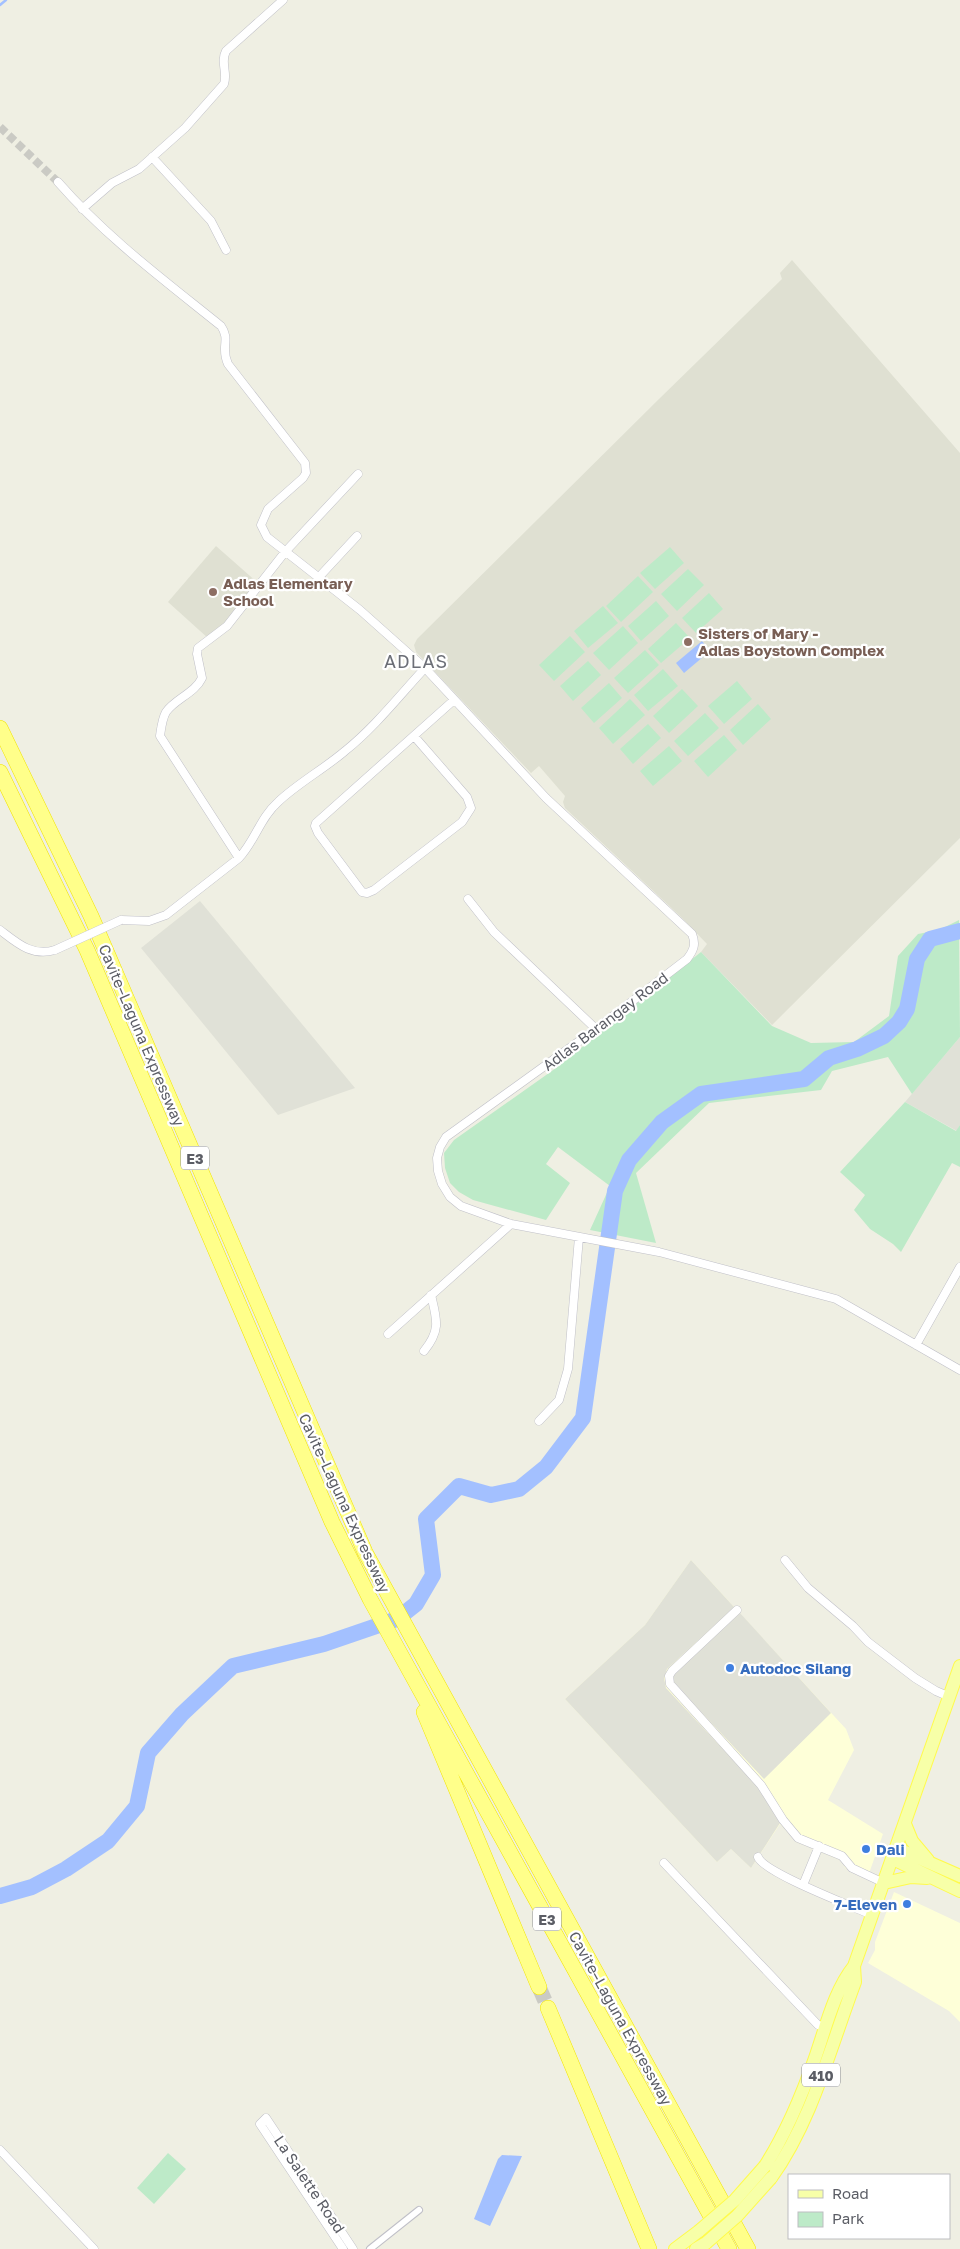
<svg xmlns="http://www.w3.org/2000/svg" width="960" height="2249" font-family="'Golos Text',sans-serif">
  <rect width="100%" height="100%" fill="#efefe3"/>
  <path fill="#feffd8" d="M691,1560L846,1729L854,1750L828,1800L883,1834L867,1879L845,1868L842,1861L796,1842L780,1824L751,1868L731,1849L717,1862L565,1699L645,1625Z
    M894,1892L960,1923V2022L949,2011L868,1963L875,1950V1942Z"/>
  <path fill="#e0e1d7" d="M200,901L355,1088L278,1115L141,948Z
    M960,1037V1125L957,1131L905,1102Z
    M691,1560L734,1607L667,1669L664,1678L666,1688L756,1785L780,1823L751,1868L731,1849L717,1862L565,1699L645,1625Z
    M740,1613L831,1713L764,1779L673,1682L674,1674Z"/>
  <path fill="#dfe0d2" d="M792,260L960,453V838L772,1025L701,952L707,944L680,916L565,808L563,802L565,796L539,766L531,773L416,652L414,645L417,639L659,399L782,279L780,273Z
    M216,546L258,583L230,619L209,639L168,602Z"/>
  <path fill="#bdeac8" d="M670,547L684,563L655,589L640,573Z
    M688,569L704,585L677,611L661,594Z
    M638,576L653,592L621,622L606,606Z
    M709,593L723,609L696,633L682,618Z
    M656,601L669,616L641,641L628,626Z
    M603,606L618,623L588,648L574,631Z
    M676,623L690,638L661,663L648,649Z
    M623,626L638,643L609,670L593,653Z
    M570,636L585,652L554,681L539,665Z
    M645,650L659,665L628,693L614,678Z
    M588,661L601,675L573,701L560,686Z
    M663,669L678,686L648,711L634,695Z
    M737,681L752,699L724,724L708,706Z
    M609,683L622,698L594,723L581,708Z
    M682,689L698,706L669,733L653,716Z
    M630,699L645,715L613,744L599,728Z
    M758,704L771,719L743,745L730,730Z
    M705,713L719,728L688,756L674,741Z
    M648,724L661,738L633,764L620,749Z
    M724,735L737,750L708,777L694,761Z
    M669,746L682,761L653,786L640,771Z
    M959,920L960,1037L912,1094L888,1057L832,1071L821,1090L709,1103L636,1173L656,1243L590,1230L610,1186L558,1147L546,1164L570,1183L546,1220L473,1200L459,1192L450,1183L445,1168L444,1153L454,1140L556,1068L701,952L772,1026L811,1043L854,1042L889,1016L898,956L918,934L939,930Z
    M905,1102L956,1131L960,1125V1167L952,1163L901,1252L893,1244L870,1229L854,1210L865,1195L840,1172Z
    M168,2153L186,2169L154,2204L137,2188Z"/>
  <path fill="#a3c0ff" d="M702,641L710,651L684,673L676,663Z
    M502,2155L522,2156L490,2226L474,2219L498,2159Z"/>
  <g fill="none" stroke-linecap="round" stroke-linejoin="round">
    <path stroke="#a3c0ff" stroke-width="2.5" d="M0,5L6,0"/>
    <path stroke="#a3c0ff" stroke-width="16" d="M0,1896L32,1887L66,1869L108,1841L137,1806L148,1753L182,1714L233,1666L324,1644L397,1619L416,1604L433,1575L426,1519L459,1486L491,1495L519,1489L546,1467L583,1418L615,1191L629,1160L662,1122L701,1094L804,1079L829,1058L857,1049L884,1036L899,1022L907,1009L917,959L930,939L960,931"/>
    <path stroke="#cacac4" stroke-width="8" stroke-dasharray="8 4" stroke-linecap="butt" d="M0,127L58,182"/>
    <path stroke="#cacac4" stroke-width="15" stroke-dasharray="15 8" stroke-linecap="butt" d="M539,1987L548,2008"/>
    <g stroke="#c0c0c8" stroke-width="8">
      <path id="pedestrian" d="M370,2249L419,2210"/>
    </g>
    <g stroke="#c0c0c8" stroke-width="9">
      <path id="minor" d="M152,157L211,221L226,250
        M58,182C106,237 164,280 221,326C231,340 220,347 228,364L305,463L306,473L303,478L268,509L261,525L267,537L360,610L425,668L546,798L692,934C696,944 694,950 687,959L596,1029L446,1137L440,1147L437,1158L438,1171L442,1184L450,1197L461,1206L511,1224L659,1252L836,1299L960,1370
        M82,209L112,183L139,169L185,128L224,84C228,73 220,62 226,51L283,0
        M319,577L357,536
        M414,736L467,797L471,808L462,822L374,890L367,893L362,892L318,833L315,826L316,823L454,700
        M239,858L160,736C161,729 162,719 166,712C175,699 195,693 202,678L197,654L198,648L227,626L285,552L358,474
        M468,899L494,932L596,1029
        M121,920L149,921L166,915L239,858C255,841 260,818 278,802C298,783 324,769 345,751C375,727 399,696 425,668
        M0,930C17,943 32,957 55,950
        M388,1334L511,1224
        M916,1345L960,1267
        M424,1351C441,1330 437,1320 431,1295
        M539,1421L559,1400L568,1369L579,1237
        M785,1560L808,1588L853,1626L868,1642L915,1678L936,1691L950,1697
        M737,1610L672,1671L669,1676L670,1684L761,1785L783,1820L798,1838L842,1856L852,1868L884,1883
        M758,1857C764,1873 852,1906 872,1915
        M664,1863L818,2025L826,2027
        M803,1885L819,1846
        M0,2150L94,2249
        M343,2249L260,2124L266,2118L353,2249"/>
    </g>
    <g stroke="#fffb4c" stroke-width="14">
      <path id="primary" d="M905,1824L912,1841L928,1860
        M896,1848L960,1876
        M893,1859L960,1891
        M884,1883L911,1877L927,1878
        M765,2166C786,2133 802,2095 815,2058C826,2027 834,1991 854,1966L960,1666
        M771,2178C812,2121 830,2048 855,1982L854,1966
        M675,2249L699,2231
        M696,2249L706,2243"/>
    </g>
    <g stroke="#f2e400" stroke-width="16">
      <path id="motorway" d="M0,728L91,916L365,1552L748,2249
        M0,772L87,950L332,1522L370,1599L729,2249
        M424,1712L539,1987
        M548,2008L649,2249"/>
    </g>
    <use href="#pedestrian" stroke="#fff" stroke-width="6"/>
    <use href="#minor" stroke="#fff" stroke-width="8"/>
    <use href="#primary" stroke="#f7ffa8" stroke-width="12"/>
    <use href="#motorway" stroke="#ffff8a" stroke-width="15"/>
    <g stroke="#c0c0c8" stroke-width="9" stroke-linecap="butt">
      <path id="minor-bridge" d="M55,950L121,920"/>
    </g>
    <g stroke="#fffb4c" stroke-width="14" stroke-linecap="butt">
      <path id="primary-bridge" d="M699,2231L735,2200L765,2166
        M706,2243L737,2216L771,2178"/>
    </g>
    <use href="#minor-bridge" stroke="#fff" stroke-width="8"/>
    <use href="#primary-bridge" stroke="#f7ffa8" stroke-width="12"/>
  </g>
  <g fill="#8d6e63" stroke="#fff" stroke-width="2">
    <circle cx="213" cy="592" r="5"/>
    <circle cx="688" cy="642" r="5"/>
  </g>
  <g fill="#3f7fe0" stroke="#fff" stroke-width="2">
    <circle cx="730" cy="1668" r="5"/>
    <circle cx="866" cy="1849" r="5"/>
    <circle cx="907" cy="1904" r="5"/>
  </g>
  <g text-anchor="middle" dominant-baseline="central" stroke-width="4.5" stroke-linejoin="round" paint-order="stroke">
    <g fill="#fff" stroke="#8c8e93" stroke-width="1">
      <rect x="181" y="1146.5" width="28" height="23" rx="4"/>
      <rect x="533" y="1907.5" width="28" height="23" rx="4"/>
      <rect x="802" y="2063.5" width="38" height="23" rx="4"/>
    </g>
    <g font-size="14" font-weight="bold" fill="#5b5d65">
      <text x="195" y="1158">E3</text>
      <text x="547" y="1919">E3</text>
      <text x="821" y="2075">410</text>
    </g>
    <g font-size="15" font-weight="bold" fill="#785e54" stroke="#fff" text-anchor="start">
      <text x="223" y="583">Adlas Elementary<tspan x="223" dy="17">School</tspan></text>
      <text x="698" y="633">Sisters of Mary -<tspan x="698" dy="17">Adlas Boystown Complex</tspan></text>
    </g>
    <g font-size="15" fill="#5b5d65" stroke="#fff">
      <text transform="translate(605 1021) rotate(-37)">Adlas Barangay Road</text>
      <text transform="translate(142 1035) rotate(67)">Cavite–Laguna Expressway</text>
      <text transform="translate(345 1503) rotate(65)">Cavite–Laguna Expressway</text>
      <text transform="translate(621 2018) rotate(61)">Cavite–Laguna Expressway</text>
      <text transform="translate(310 2184) rotate(56)">La Salette Road</text>
    </g>
    <g font-size="15" font-weight="bold" fill="#366cbe" stroke="#fff" text-anchor="start">
      <text x="740" y="1668">Autodoc Silang</text>
      <text x="876" y="1849">Dali</text>
      <text x="897" y="1904" text-anchor="end">7-Eleven</text>
    </g>
    <g font-size="18" letter-spacing="1" fill="#6c6f77" stroke="#fff">
      <text x="416" y="661">ADLAS</text>
    </g>
  </g>
  <rect x="788" y="2174" width="162" height="65" fill="#ffffff" stroke="#bdbec1"/>
  <rect x="798" y="2190" width="25" height="8" fill="#f7ffa8" stroke="#bdbec1"/>
  <text x="832" y="2199" font-size="15" fill="#5b5d65">Road</text>
  <rect x="798" y="2212" width="25" height="15" fill="#bdeac8" stroke="#bdbec1"/>
  <text x="832" y="2224" font-size="15" fill="#5b5d65">Park</text>
</svg>
